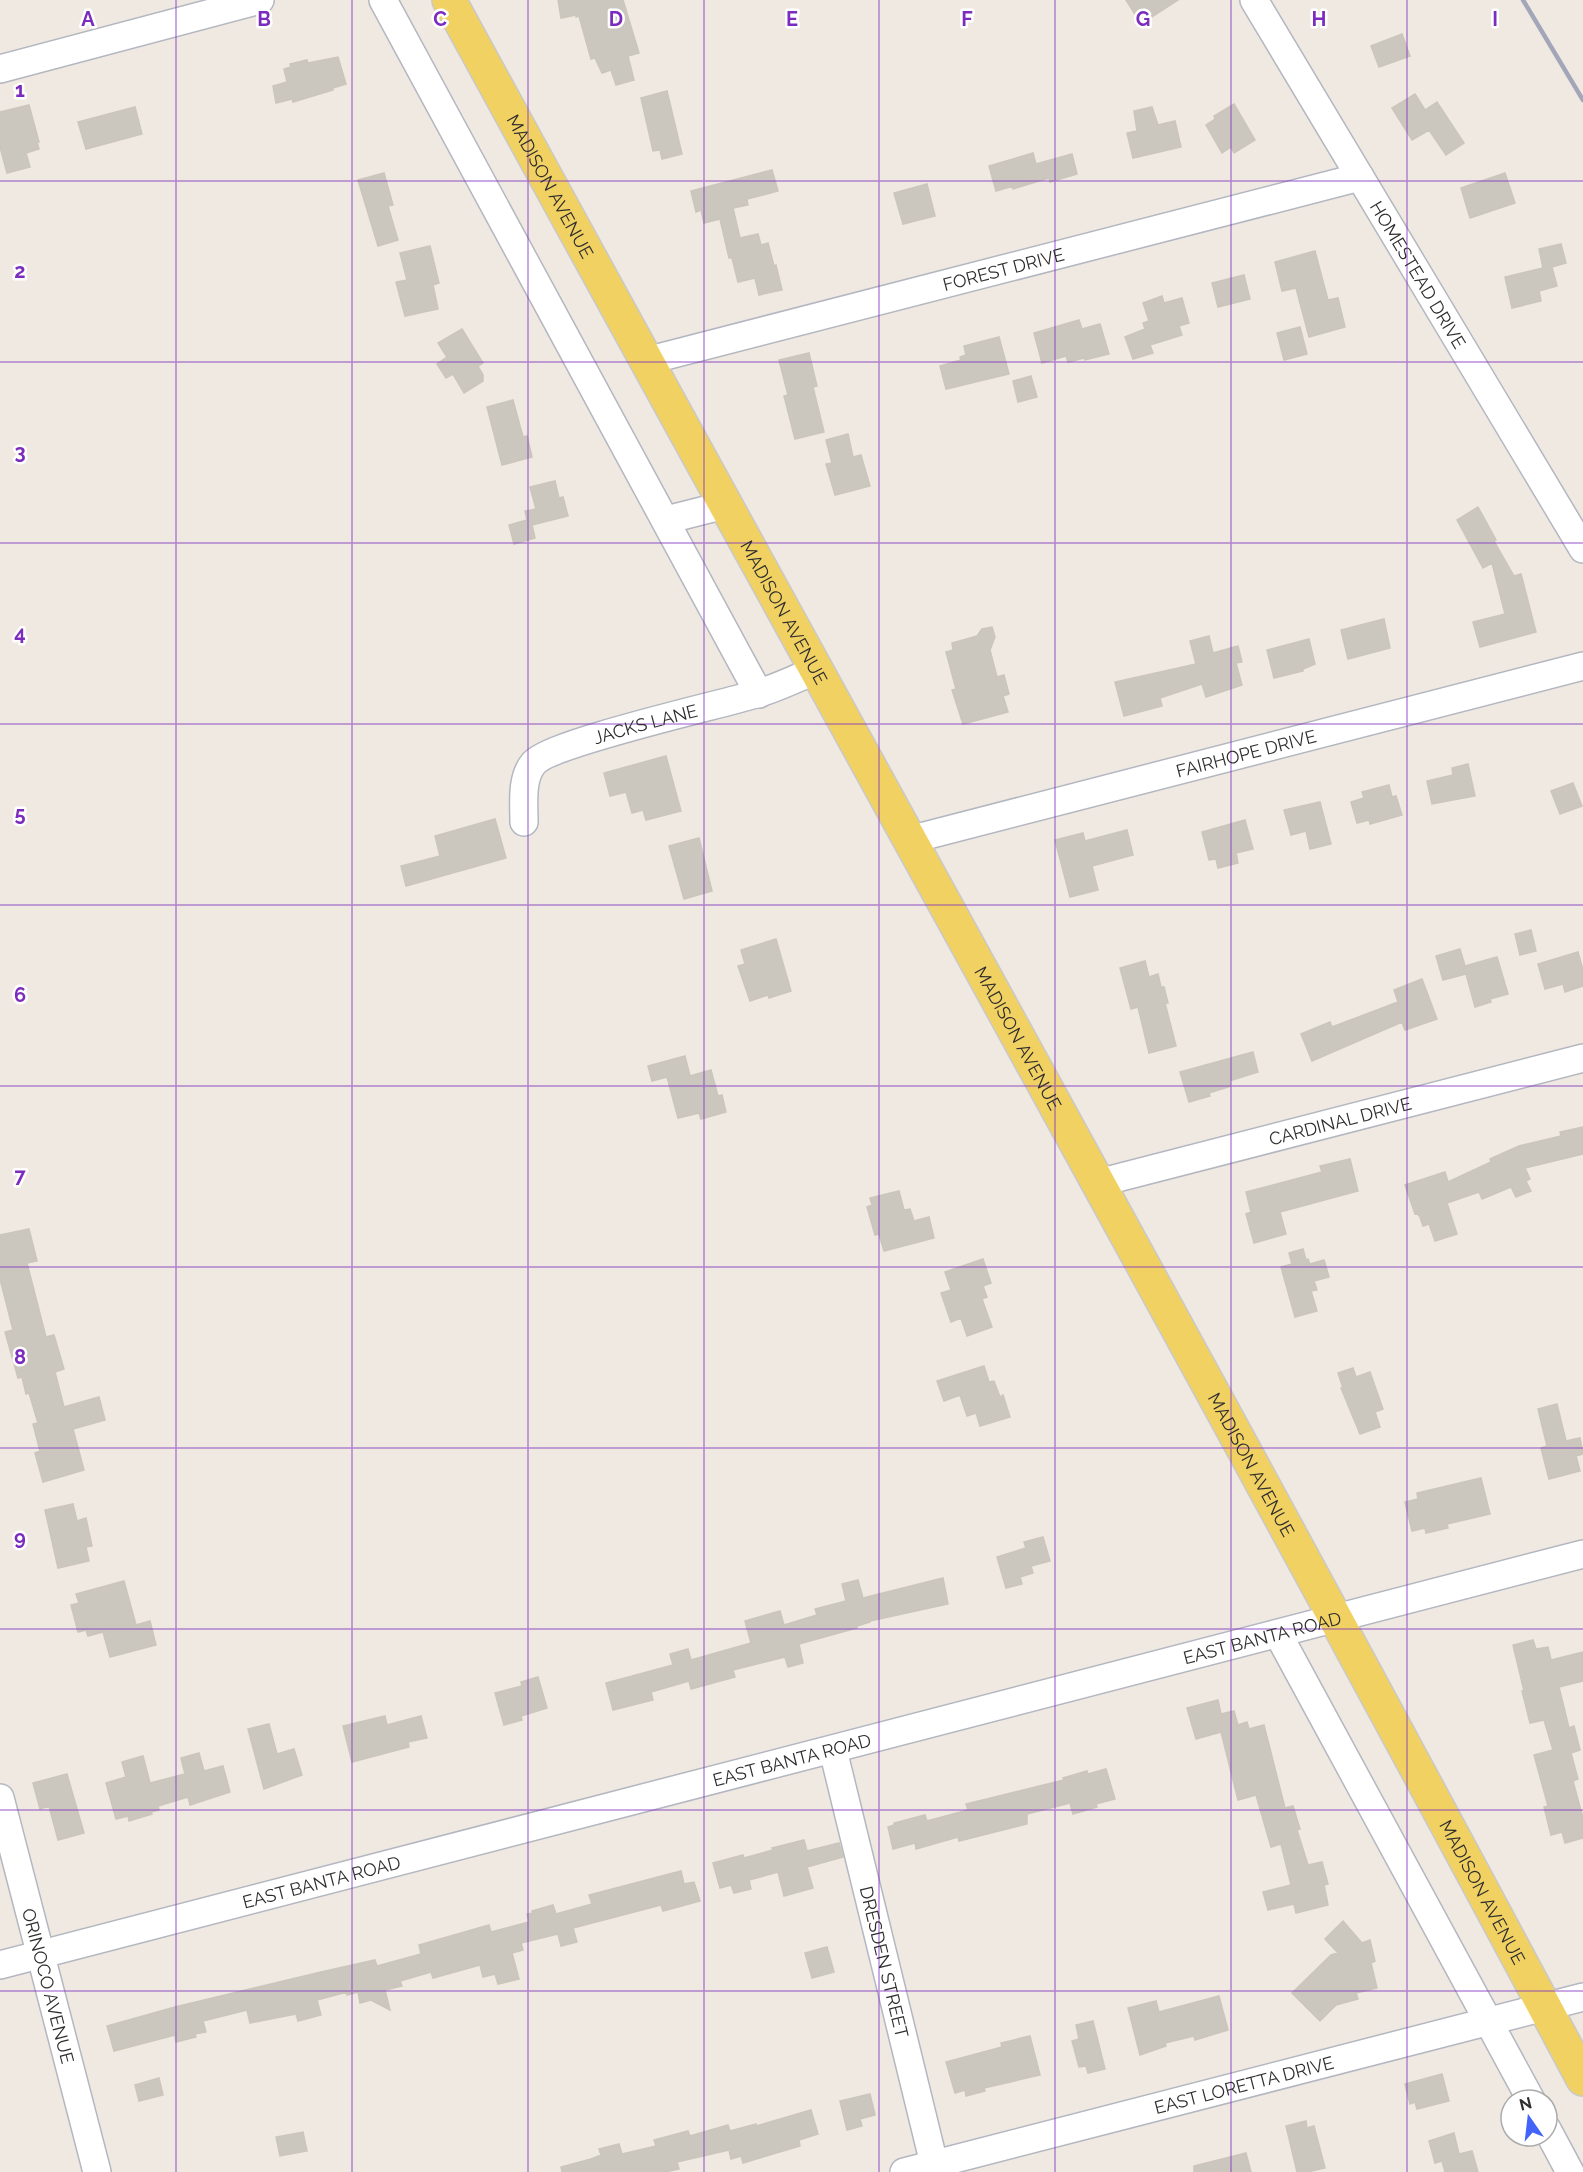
<svg xmlns="http://www.w3.org/2000/svg" width="1583" height="2172" font-family="Raleway,sans-serif">
  <rect width="100%" height="100%" fill="#efe9e1"/>
  <path fill="#cbc7bf" stroke="#cbc5ba" stroke-width="1.5" d="M558,0H623L639,53L628,56L634,80L616,85L611,70L602,73L595,58L591,59L579,16L576,17V15L561,18Z
    M1126,0H1178L1141,24Z
    M1402,34L1410,56L1379,67L1371,46Z
    M338,57L346,84L333,88V90L293,102L292,99L276,103L273,86L287,82L284,69L291,67L290,64L307,60L308,63Z
    M667,91L682,154L662,159L660,150L653,151L641,98Z
    M1415,94L1425,110L1437,102L1464,143L1446,155L1429,130L1412,140L1392,108Z
    M1234,104L1255,140L1234,153L1231,147L1222,153L1206,125L1215,119L1214,116Z
    M29,105L39,142H37L39,149L26,153L30,167L7,173L0,147V112Z
    M135,107L142,134L86,149L78,122Z
    M1152,107L1158,125L1175,121L1181,147L1133,158L1127,133L1137,131L1134,111Z
    M1033,153L1036,164L1072,154L1077,174L1050,182L1049,178L1013,189V186L996,191L989,166Z
    M772,170L778,191L747,199L748,205L733,208L740,238L758,234L761,245L768,243L774,266L776,265L782,290L759,295L755,278L738,282L732,258H729L720,219L704,223L701,210L696,212L691,191Z
    M384,173L393,205L388,206L398,240L378,246L358,180Z
    M1505,173L1515,203L1470,218L1461,188Z
    M927,184L935,216L903,224L894,193Z
    M1561,244L1566,263L1552,267L1557,286L1539,291L1541,301L1512,308L1505,277L1543,268L1539,249Z
    M430,246L439,283L433,285L438,309L405,316L396,282L407,280L400,253Z
    M1315,251L1328,300L1338,298L1345,327L1309,337L1296,288L1282,291L1275,262Z
    M1244,275L1250,299L1218,307L1212,283Z
    M1162,296L1164,303L1182,298L1189,323L1179,326L1182,335L1150,345L1153,353L1133,359L1125,337L1145,329L1143,323L1149,321L1143,303Z
    M1079,320L1082,329L1100,324L1109,354L1085,360L1084,358L1068,362L1066,356L1042,363L1034,333Z
    M1300,327L1307,354L1284,360L1277,333Z
    M462,329L483,363L478,366L483,375V381L464,393L453,374L446,378L437,364L447,357L438,343Z
    M999,337L1009,374L946,389L940,366L961,360L960,357L966,355L964,346Z
    M809,353L817,386L813,387L824,432L795,439L784,396L788,395L779,360Z
    M1031,376L1037,397L1018,402L1013,381Z
    M513,400L523,437L527,436L532,457L502,465L487,407Z
    M848,434L853,457L861,455L870,486L835,495L826,464L832,463L826,440Z
    M555,481L559,498L563,497L568,516L532,525L535,538L514,544L509,525L527,520L525,511L536,509L530,487Z
    M1478,507L1496,540L1494,541L1514,576L1521,574L1536,632L1480,647L1473,622L1505,614L1492,563L1483,568L1457,520Z
    M1384,619L1390,648L1348,659L1341,630Z
    M992,627L995,637L990,650L997,677L1004,675L1009,694L1003,696L1008,712L963,724L952,690L956,689L946,652L953,650L952,643L977,636L982,629Z
    M1209,636L1213,653L1238,646L1242,662L1236,663L1242,685L1206,697L1202,684L1160,698L1162,706L1124,716L1115,682L1196,664L1190,641Z
    M1309,639L1315,664L1303,669V671L1274,678L1267,650Z
    M666,756L681,811L646,820L643,810L632,813L626,792L610,796L604,773Z
    M1468,764L1475,796L1432,804L1427,781L1453,775L1452,768Z
    M1573,783L1582,806L1560,814L1551,791Z
    M1389,785L1392,797L1396,796L1402,815L1370,824L1369,820L1357,823L1351,802L1364,798L1362,792Z
    M1320,802L1331,844L1310,849L1306,831L1291,835L1284,810Z
    M495,819L506,858L406,886L401,866L440,856L435,836Z
    M1245,820L1253,849L1236,853L1238,863L1218,868L1216,859L1209,860L1202,832Z
    M1127,830L1133,855L1092,866L1098,890L1070,897L1055,840L1083,833L1085,841Z
    M699,838L712,891L684,899L669,846Z
    M1531,930L1536,951L1520,955L1515,934Z
    M776,939L791,991L769,998L768,995L750,1001L738,966L745,964L741,950Z
    M1460,949L1465,966L1497,957L1508,994L1490,999L1491,1002L1475,1007L1466,974L1443,980L1436,956Z
    M1578,952L1583,970V986L1565,992L1563,984L1545,989L1538,964Z
    M1145,961L1149,977L1158,974L1161,987H1164L1168,1003H1165L1176,1046L1149,1053L1138,1007L1131,1009L1120,968Z
    M1422,979L1437,1019L1405,1030L1402,1022L1312,1061L1301,1034L1330,1022L1332,1027L1398,1002L1394,990Z
    M1253,1052L1258,1072L1229,1081L1231,1086L1209,1093L1210,1096L1189,1102L1180,1072Z
    M685,1056L690,1076L711,1070L718,1096L722,1095L726,1112L701,1119L699,1113L678,1118L667,1077L652,1081L648,1066Z
    M1583,1127V1154L1525,1168L1530,1179L1526,1181L1531,1191L1516,1197L1511,1187L1482,1199L1479,1192L1447,1203L1457,1234L1435,1241L1429,1224L1423,1226L1420,1217L1417,1213L1415,1214L1405,1185L1445,1172L1448,1182L1491,1162L1490,1159L1519,1146L1561,1136L1560,1132Z
    M1350,1159L1358,1191L1280,1212L1286,1234L1254,1243L1246,1214L1251,1212L1246,1192L1322,1172L1320,1166Z
    M899,1191L904,1210L910,1209L914,1221L929,1217L934,1238L884,1251L879,1234L875,1235L867,1207L872,1205L870,1198Z
    M29,1229L37,1261L27,1263L46,1337L54,1335L64,1369L55,1372L64,1407L99,1397L105,1420L73,1429L84,1470L43,1482L35,1453L40,1451L33,1424L38,1423L29,1393L26,1394L22,1377L18,1378L5,1332L13,1330L0,1279V1235Z
    M1303,1249L1306,1260L1308,1259L1310,1264L1324,1260L1329,1277L1314,1281L1317,1290L1311,1291L1317,1311L1295,1317L1281,1267L1292,1264L1289,1253Z
    M983,1259L991,1283L983,1286L987,1297L982,1299L992,1327L967,1336L961,1318L951,1322L941,1293L951,1290L945,1272Z
    M984,1366L989,1382L994,1381L1000,1397L1003,1395L1010,1417L980,1426L976,1413L967,1416L960,1395L944,1401L937,1381Z
    M1353,1368L1356,1377L1370,1372L1383,1409L1375,1412L1380,1427L1360,1434L1341,1388H1343L1338,1373Z
    M1557,1404L1566,1441L1580,1438L1583,1454L1576,1456L1580,1471L1549,1479L1541,1448L1547,1446L1538,1409Z
    M1481,1478L1490,1514L1447,1524L1448,1528L1426,1533L1425,1528L1412,1531L1405,1502L1418,1499L1417,1493Z
    M73,1504L77,1521L86,1518L92,1546L86,1547L89,1561L58,1568L45,1510Z
    M1043,1537L1050,1561L1031,1566L1033,1573L1020,1577L1022,1584L1006,1588L997,1557L1026,1548L1024,1542Z
    M943,1578L948,1604L870,1621V1622L857,1626V1628L799,1644L803,1663L788,1667L785,1657L733,1670L735,1677L691,1689L689,1681L651,1692L653,1700L613,1710L606,1683L673,1665L670,1654L688,1649L691,1660L751,1643L745,1621L780,1611L784,1625L817,1615L815,1609L846,1601L842,1584L858,1580L863,1598Z
    M124,1581L136,1625L150,1621L156,1645L110,1657L103,1632L88,1636L86,1630L78,1632L71,1605L79,1603L76,1594Z
    M1533,1640L1536,1649L1548,1647L1551,1660L1583,1652V1681L1559,1687L1569,1728L1574,1726L1580,1750L1571,1753L1578,1779L1573,1781L1583,1818V1838L1565,1843L1562,1832L1551,1835L1544,1807L1548,1806L1534,1755L1553,1750L1544,1720L1530,1723L1522,1691H1524L1513,1645Z
    M538,1677L547,1708L521,1716L522,1720L504,1725L495,1693L522,1686L521,1682Z
    M1218,1700L1221,1714L1234,1711L1238,1725L1247,1722L1249,1729L1264,1725L1285,1808L1293,1806L1300,1829L1297,1830L1308,1865L1322,1862L1328,1884L1324,1885L1328,1905L1296,1913L1294,1904L1268,1910L1263,1892L1291,1885L1281,1844L1271,1847L1256,1795L1238,1800L1221,1732L1196,1739L1187,1708Z
    M385,1716L387,1725L421,1716L427,1738L408,1742L409,1747L352,1762L343,1726Z
    M269,1724L277,1754L294,1749L302,1775L264,1789L248,1729Z
    M199,1753L204,1771L223,1766L230,1792L190,1805L188,1797L158,1806L159,1810L151,1812L152,1814L129,1821L128,1816L116,1819L106,1783L126,1777L122,1762L143,1756L150,1783L185,1774L181,1758Z
    M1106,1769L1115,1799L1096,1804L1097,1807L1073,1814L1070,1803L1027,1814V1824L959,1841L958,1837L916,1849L915,1843L893,1849L888,1827L894,1825V1823L925,1815L927,1821L968,1810L966,1804L1064,1780L1063,1778L1087,1771L1088,1774Z
    M67,1774L84,1833L58,1840L49,1806L40,1809L33,1783Z
    M804,1840L807,1851L839,1843L843,1857L807,1867L813,1888L784,1896L778,1872L749,1880L751,1889L734,1893L731,1885L720,1888L713,1863L743,1855L744,1858L773,1850L772,1848Z
    M681,1871L684,1884L694,1882L700,1901L663,1911L661,1905L573,1928L577,1942L561,1946L558,1934L521,1943L523,1950L512,1953L519,1979L498,1984L495,1974L483,1977L480,1965L433,1978L431,1972L400,1981L402,1986L385,1990L390,2010L371,2000L360,2003L358,1992L347,1995V1992L317,2000L321,2015L298,2021L296,2014L250,2023L247,2010L203,2021L206,2032L195,2034L196,2037L176,2042L175,2035L114,2051L107,2026L175,2007L321,1972L375,1960L377,1966L421,1954L419,1945L489,1925L491,1932L529,1922L527,1914L533,1913L532,1911L553,1905L556,1914L592,1904L589,1895Z
    M1343,1921L1362,1943L1370,1940L1375,1961L1371,1963L1377,1988L1356,1993L1358,1999L1336,2005L1320,2021L1292,1993L1331,1955L1338,1953L1325,1939Z
    M827,1947L834,1972L812,1978L805,1953Z
    M1219,1996L1228,2030L1195,2040L1194,2036L1165,2043L1166,2046L1140,2055L1128,2008L1156,2001L1159,2012Z
    M1093,2021L1105,2069L1088,2073L1086,2066L1079,2067L1072,2041L1079,2039L1076,2025Z
    M1030,2036L1040,2075L984,2088L985,2091L966,2096L965,2090L955,2093L946,2062L1002,2047L1001,2043Z
    M1442,2074L1449,2101L1417,2109L1415,2102L1410,2104L1405,2084Z
    M159,2078L163,2095L139,2101L135,2085Z
    M870,2094L875,2115L860,2119L862,2126L847,2130L840,2101Z
    M811,2110L818,2134L799,2140L800,2146L743,2163L741,2156L731,2159L729,2150L677,2162L679,2169L665,2172H562L561,2167L591,2159L601,2155L599,2149L619,2144L622,2154L656,2146L654,2140L688,2131L690,2136L728,2125L730,2131L756,2124V2126Z
    M1306,2121L1307,2128L1314,2126L1325,2168L1307,2172H1297L1286,2126Z
    M303,2132L307,2151L280,2156L276,2137Z
    M1454,2133L1459,2154L1472,2151L1478,2172H1445L1442,2161L1435,2163L1429,2141Z
    M1246,2153L1251,2172H1194V2166Z"/>
  <g fill="none" stroke-linecap="round" stroke-linejoin="round">
    <g stroke="#b4b7c1" stroke-width="30">
      <g id="minor">
        <path d="M383,0L759,694"/>
        <path id="s1" d="M1254,0L1583,549"/>
        <path d="M0,69L260,0"/>
        <path id="s2" d="M646,361L1360,177"/>
        <path d="M666,520L725,505"/>
        <path id="s3" d="M524,822C524,803 521,779 533,764C549,743 720,705 756,694C777,688 797,678 816,670"/>
        <path id="s4" d="M909,840L1583,666"/>
        <path id="s5" d="M1098,1183L1583,1058"/>
        <path d="M1278,1634L1531,2100"/>
        <path id="s6" d="M833,1750L936,2172"/>
        <path id="s7" d="M0,1798L97,2172"/>
        <path id="s8" d="M0,1965L1583,1554"/>
        <path d="M1547,2129L1570,2172"/>
        <path id="s9" d="M904,2172L1583,1997"/>
      </g>
    </g>
    <g stroke="#c9c9c9" stroke-width="36">
      <g id="major">
        <path id="s10" d="M449,0C827,693 1212,1382 1583,2079"/>
      </g>
    </g>
    <use href="#minor" stroke="#fff" stroke-width="27"/>
    <use href="#major" stroke="#f2d163" stroke-width="33"/>
    <path stroke="#a3a6b8" stroke-width="4.5" d="M1523,0L1583,100"/>
  </g>
  <path fill="none" stroke="#7b2cbf" stroke-width="1.5" stroke-opacity="0.55" d="M176,0V2172M352,0V2172M528,0V2172M704,0V2172M879,0V2172M1055,0V2172M1231,0V2172M1407,0V2172M0,181H1583M0,362H1583M0,543H1583M0,724H1583M0,905H1583M0,1086H1583M0,1267H1583M0,1448H1583M0,1629H1583M0,1810H1583M0,1991H1583"/>
  <g text-anchor="middle" dominant-baseline="central" stroke-width="5" stroke-linejoin="round" paint-order="stroke">
    <g font-size="18" fill="#2e2e2e" stroke="#fff">
      <text stroke="none"><textPath href="#s10" startOffset="212">MADISON AVENUE</textPath></text>
      <text stroke="none"><textPath href="#s2" startOffset="369">FOREST DRIVE</textPath></text>
      <text stroke="none"><textPath href="#s1" startOffset="320">HOMESTEAD DRIVE</textPath></text>
      <text stroke="none"><textPath href="#s10" startOffset="698">MADISON AVENUE</textPath></text>
      <text stroke="none"><textPath href="#s3" startOffset="180">JACKS LANE</textPath></text>
      <text stroke="none"><textPath href="#s4" startOffset="348">FAIRHOPE DRIVE</textPath></text>
      <text stroke="none"><textPath href="#s10" startOffset="1184">MADISON AVENUE</textPath></text>
      <text stroke="none"><textPath href="#s5" startOffset="250">CARDINAL DRIVE</textPath></text>
      <text stroke="none"><textPath href="#s10" startOffset="1670">MADISON AVENUE</textPath></text>
      <text stroke="none"><textPath href="#s8" startOffset="1304">EAST BANTA ROAD</textPath></text>
      <text stroke="none"><textPath href="#s8" startOffset="818">EAST BANTA ROAD</textPath></text>
      <text stroke="none"><textPath href="#s8" startOffset="332">EAST BANTA ROAD</textPath></text>
      <text stroke="none"><textPath href="#s10" startOffset="2156">MADISON AVENUE</textPath></text>
      <text stroke="none"><textPath href="#s6" startOffset="218">DRESDEN STREET</textPath></text>
      <text stroke="none"><textPath href="#s7" startOffset="194">ORINOCO AVENUE</textPath></text>
      <text stroke="none"><textPath href="#s9" startOffset="351">EAST LORETTA DRIVE</textPath></text>
    </g>
  </g>
  <g font-size="20" text-anchor="middle" font-weight="bold" fill="#7b2cbf" stroke="#fff" stroke-width="5" stroke-linejoin="round" paint-order="stroke">
    <text x="88" y="26">A</text>
    <text x="264" y="26">B</text>
    <text x="440" y="26">C</text>
    <text x="616" y="26">D</text>
    <text x="792" y="26">E</text>
    <text x="967" y="26">F</text>
    <text x="1143" y="26">G</text>
    <text x="1319" y="26">H</text>
    <text x="1495" y="26">I</text>
    <text x="20" y="97">1</text>
    <text x="20" y="278">2</text>
    <text x="20" y="459">3</text>
    <text x="20" y="640">4</text>
    <text x="20" y="821">5</text>
    <text x="20" y="1002">6</text>
    <text x="20" y="1183">7</text>
    <text x="20" y="1364">8</text>
    <text x="20" y="1545">9</text>
  </g>
  <g transform="translate(1529 2118) rotate(346)"><circle r="28" fill="#ffffff" stroke="#ababab" stroke-width="1.5"/>
  <path d="M0-4.5L10 22L0 15L-10 22Z" fill="#4264fb"/>
  <text y="-9" font-size="16" font-weight="bold" text-anchor="middle" fill="#2e2e2e">N</text>
  </g>
</svg>
